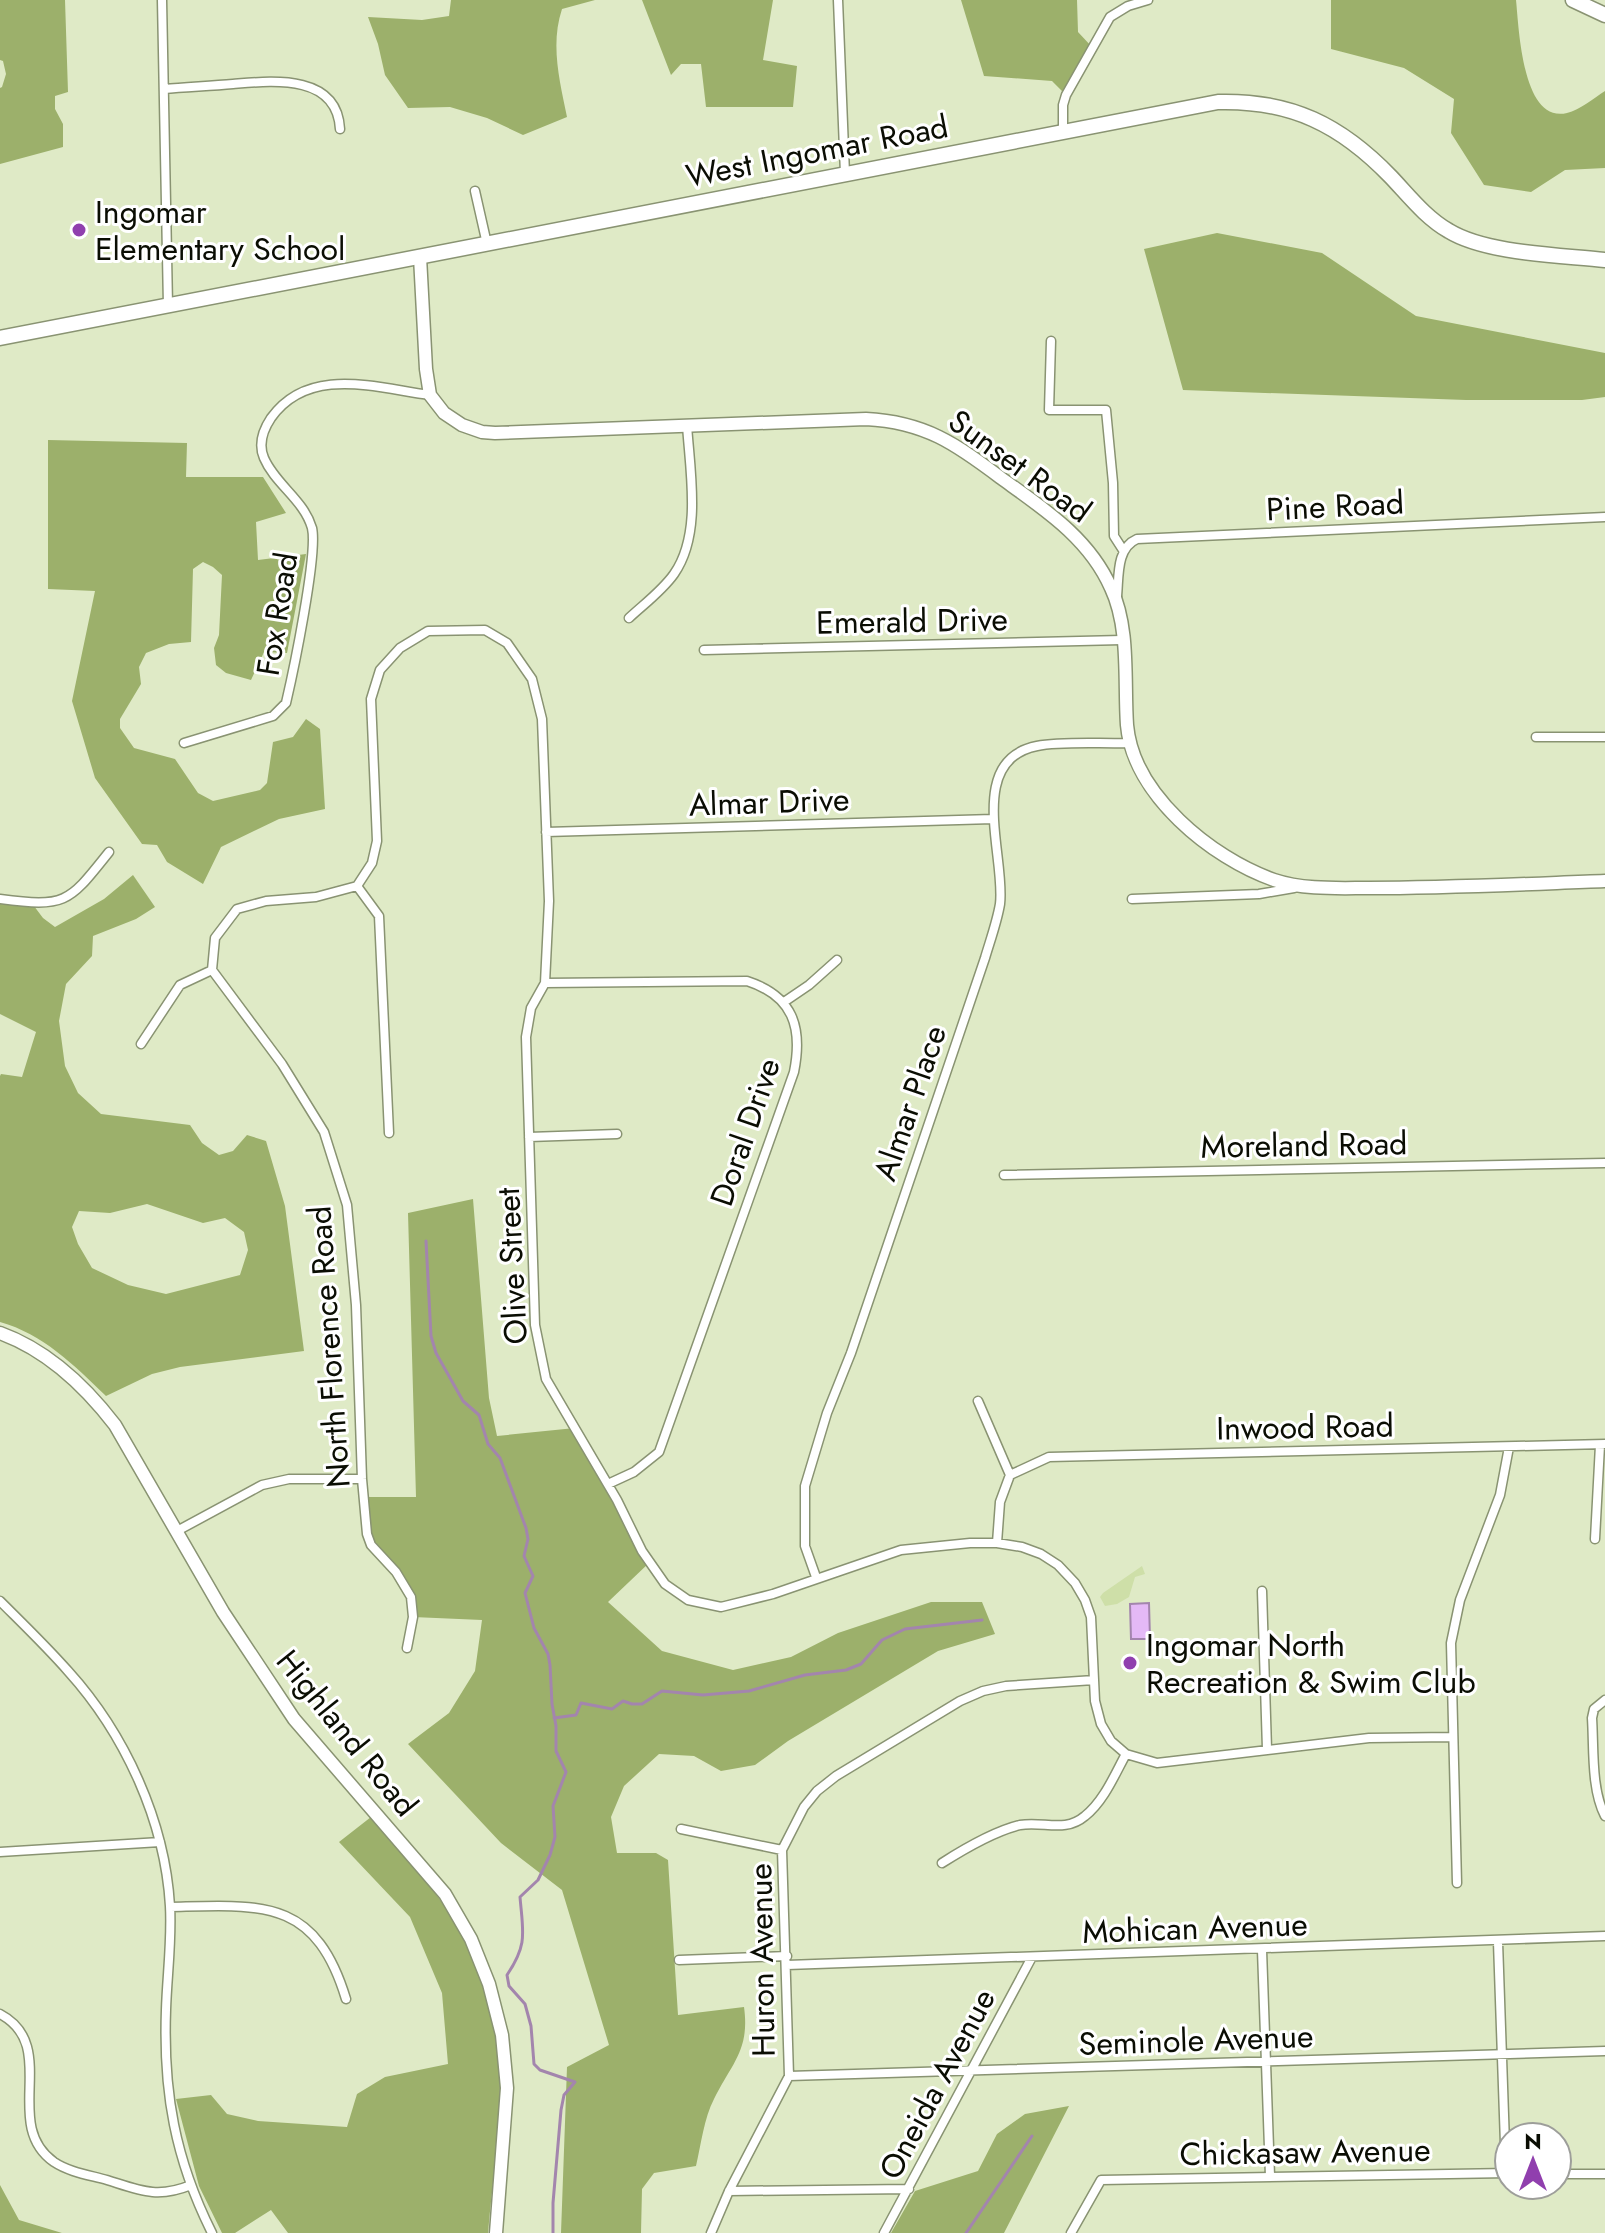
<svg xmlns="http://www.w3.org/2000/svg" width="1605" height="2233" font-family="Jost,sans-serif">
  <rect width="100%" height="100%" fill="#dfeac6"/>
  <path fill="#cedfa8" d="M1142,1566L1145,1574L1135,1577L1129,1597L1117,1604L1105,1606L1100,1597L1103,1593Z"/>
  <path fill="#9cb06b" fill-rule="evenodd" d="M0,0H65L68,92L55,96V109L63,124V147L0,164V88L2,87L6,74L3,61L0,60Z
    M451,0H595L562,9C550,45 560,82 567,117L523,135L487,118L450,107L408,108L385,75L378,44L368,17L422,20L449,16Z
    M642,0H773L763,60L797,66L793,107H706L701,64H681L671,75Z
    M961,0H1077L1078,32L1092,47L1066,95L1052,81L984,76Z
    M1331,0H1516C1519,28 1522,124 1567,113C1580,110 1594,98 1605,91V168L1565,170L1531,192L1484,185L1451,133L1454,99L1404,68L1331,49Z
    M1217,233L1322,253L1416,316L1605,353V397L1582,400H1466L1183,390L1144,249Z
    M48,440L187,443L186,477H263L286,513L256,522L258,560L306,554L287,653L264,652L251,680L226,673L216,665L214,648L219,635L222,575L213,567L203,562L193,569L191,642L169,644L146,653L139,667L141,684L120,719V728L134,748L175,759L198,793L213,801L260,790L267,783L273,742L293,737L306,719L320,729L325,809L279,819L221,847L203,884L167,862L157,845L142,844L95,778L72,701L95,591L48,589Z
    M133,875L155,907L136,919L93,936L92,956L66,984L59,1021L65,1066L78,1093L101,1114L190,1125L202,1143L219,1155L233,1151L247,1135L266,1141L285,1206L304,1351L180,1367L152,1374L106,1396C74,1365 43,1334 0,1322V1076L1,1074L22,1077L36,1032L0,1014V904L34,906L43,918L55,927L104,899ZM147,1204L203,1223L225,1218L244,1232L248,1250L240,1275L166,1294L128,1285L92,1268L78,1244L72,1227L79,1211L110,1213Z
    M473,1199L489,1398L497,1436L575,1428L650,1562L608,1602L662,1651L733,1670L791,1657L838,1633L931,1602H982L995,1634L938,1651L788,1741L755,1765L721,1771L694,1756L659,1754L624,1786L611,1817L617,1853H656L668,1860L678,2015L744,2007C750,2050 732,2063 714,2099C704,2118 701,2145 696,2166L654,2173L642,2189L641,2233H561L567,2067L609,2045L562,1890L501,1843L408,1744L449,1713L475,1671L482,1620L413,1617L411,1597L371,1545L364,1497H416L408,1213Z
    M371,1817C393,1843 417,1869 438,1897C477,1949 499,2022 500,2086C500,2135 492,2185 488,2233H288L271,2210L235,2233H222L199,2186L176,2099L211,2095L227,2114L258,2121L347,2127L357,2094L385,2077L448,2064L442,1993L410,1917L339,1842Z
    M1069,2106L1004,2233H891L915,2191L978,2171L997,2134L1025,2114Z
    M0,2185L19,2220L62,2233H0Z"/>
  <path fill="#e4b9f6" stroke="#a385ad" stroke-width="2" d="M1149,1603L1150,1639H1131L1130,1604Z"/>
  <g fill="none" stroke-linecap="round" stroke-linejoin="round">
    <path stroke="#a385ad" stroke-width="3" d="M426,1241L431,1336L436,1353L463,1401L479,1415L488,1444L500,1458L526,1528L528,1539L524,1556L533,1576L525,1593L534,1628L548,1654L550,1665L552,1704L556,1726V1751L566,1772L553,1806L555,1837L550,1855L538,1880L520,1897C523,1933 528,1944 507,1975L509,1986L525,2004L531,2026L534,2064L540,2070L575,2082L564,2095L561,2110L553,2203V2233
      M554,1718L576,1715L581,1703L612,1709L623,1701L632,1704H642L662,1691L703,1695L749,1691L805,1675L846,1670L861,1664L882,1640L905,1629L982,1620
      M966,2233L1032,2136"/>
    <g stroke="#899372" stroke-width="11">
      <path id="street" d="M162,0L168,306
        M838,0L845,174
        M164,89C187,87 210,86 233,84C271,81 337,73 340,129
        M1063,131V105L1066,95L1110,17L1128,6L1148,0
        M475,191L487,244
        M1051,341L1049,410H1106L1113,483L1114,536L1123,550
        M1117,596C1119,577 1116,548 1137,539L1605,517
        M629,618C644,604 662,591 674,574C702,534 690,472 687,425
        M704,650L1122,640
        M1536,737H1605
        M184,743L273,716L286,703C293,673 318,554 312,528C304,500 275,484 264,458C258,444 263,430 271,418C309,365 376,388 430,395
        M546,832L993,819
        M0,899C67,908 69,902 109,852
        M1132,899L1259,894L1294,888
        M212,970L282,1064L324,1132L347,1205L356,1305L362,1479L367,1534L371,1545L396,1572L411,1597L413,1617L407,1648
        M545,983L747,981C793,996 803,1027 794,1072L659,1452L634,1472L608,1484
        M784,1002L809,985L837,960
        M141,1044L180,985L212,970L215,938L237,909L266,901L316,897L357,886
        M389,1133L379,916L357,886L372,863L377,841L371,699L380,670L400,648L428,631L485,630L507,643L532,679L542,719L549,901L545,983L531,1008L526,1037L535,1325L546,1379L617,1500L642,1551L665,1584L688,1600L721,1607L773,1594L901,1550L970,1543H997L1022,1547L1041,1554L1058,1565L1075,1583L1085,1600L1091,1617L1095,1701L1101,1724L1111,1741L1126,1754L1157,1763L1369,1738L1452,1737
        M529,1137L617,1134
        M1004,1175L1605,1163
        M978,1401L1010,1475L1000,1502L997,1543
        M1010,1475L1049,1457L1605,1444
        M177,1531L262,1485L289,1479H362
        M1595,1539L1600,1445
        M816,1577L805,1546V1486L827,1413L851,1353L985,958C990,941 997,922 1000,904C1006,858 965,760 1037,746C1062,741 1102,744 1130,743
        M1262,1591L1267,1749
        M0,1601C23,1624 46,1646 68,1671C125,1734 165,1821 170,1906C172,1941 167,1976 166,2010C163,2092 175,2159 212,2233
        M1605,1700L1594,1709L1592,1718C1594,1748 1591,1789 1605,1816
        M681,1829L782,1850
        M0,1852L160,1842
        M942,1863C964,1849 995,1831 1020,1825C1044,1821 1065,1833 1085,1816C1104,1801 1115,1774 1126,1754
        M1457,1883L1451,1643L1460,1600L1500,1495L1509,1447
        M170,1907C261,1905 315,1897 346,1999
        M1498,1942L1506,2173
        M1262,1950L1270,2176
        M679,1960L787,1956
        M787,1965L1605,1936
        M0,2014C61,2046 0,2124 54,2162C69,2172 89,2175 107,2180C139,2190 157,2199 191,2185
        M789,2076L1605,2051
        M1557,2174H1605
        M729,2191L909,2189
        M711,2233L729,2191L789,2076L782,1850L804,1807L817,1791L836,1776L960,1701L983,1691L1006,1686L1094,1680
        M884,2233L1032,1957
        M1071,2233L1101,2180L1509,2173"/>
    </g>
    <g stroke="#899372" stroke-width="15">
      <path id="secondary" d="M420,257L426,369L430,395L444,413L462,425L482,432L495,433L866,419C925,422 956,444 1001,478C1044,509 1089,538 1111,588C1130,628 1124,681 1127,725C1133,794 1211,858 1274,880C1304,890 1338,888 1369,888C1448,888 1526,884 1605,881
        M0,1333C47,1350 85,1386 115,1425L223,1612L294,1719L445,1894L471,1939L489,1984L502,2035L507,2088L496,2233"/>
    </g>
    <g stroke="#899372" stroke-width="17">
      <path id="primary" d="M1573,0L1605,15
        M0,338L1218,102C1291,100 1341,125 1391,177C1409,196 1426,218 1449,231C1487,254 1561,255 1605,260"/>
    </g>
    <use href="#street" stroke="#fff" stroke-width="8"/>
    <use href="#secondary" stroke="#fff" stroke-width="12"/>
    <use href="#primary" stroke="#fff" stroke-width="14"/>
  </g>
  <g fill="#903fae" stroke="#fff" stroke-width="3">
    <circle cx="79" cy="230" r="8"/>
    <circle cx="1130" cy="1663" r="8"/>
  </g>
  <g text-anchor="middle" dominant-baseline="central" stroke-width="6" stroke-linejoin="round" paint-order="stroke">
    <g font-size="32" fill="#0a0d03" stroke="#fff">
      <text transform="translate(817 151) rotate(-11)">West Ingomar Road</text>
      <text transform="translate(1020 466) rotate(36)">Sunset Road</text>
      <text transform="translate(1335 506) rotate(-3)">Pine Road</text>
      <text transform="translate(277 614) rotate(-81)">Fox Road</text>
      <text transform="translate(912 621) rotate(-1)">Emerald Drive</text>
      <text transform="translate(769 802) rotate(-2)">Almar Drive</text>
      <text transform="translate(910 1103) rotate(-71)">Almar Place</text>
      <text transform="translate(745 1132) rotate(-71)">Doral Drive</text>
      <text transform="translate(1304 1145) rotate(-1)">Moreland Road</text>
      <text transform="translate(512 1266) rotate(-93)">Olive Street</text>
      <text transform="translate(329 1347) rotate(-94)">North Florence Road</text>
      <text transform="translate(1305 1427) rotate(-1)">Inwood Road</text>
      <text transform="translate(347 1733) rotate(51)">Highland Road</text>
      <text transform="translate(1195 1928) rotate(-2)">Mohican Avenue</text>
      <text transform="translate(762 1960) rotate(-91)">Huron Avenue</text>
      <text transform="translate(1196 2040) rotate(-2)">Seminole Avenue</text>
      <text transform="translate(937 2084) rotate(-62)">Oneida Avenue</text>
      <text transform="translate(1305 2152) rotate(-1)">Chickasaw Avenue</text>
    </g>
    <g font-size="32" fill="#0a0d03" stroke="#fff" text-anchor="start">
      <text x="95" y="212">Ingomar<tspan x="95" dy="37">Elementary School</tspan></text>
      <text x="1146" y="1645">Ingomar North<tspan x="1146" dy="37">Recreation &amp; Swim Club</tspan></text>
    </g>
  </g>
  <g transform="translate(1533 2161)"><circle r="38" fill="#ffffff" stroke="#9d9e9a" stroke-width="2"/>
  <path d="M0-6L14 30L0 20L-14 30Z" fill="#903fae"/>
  <text y="-12" font-size="22" font-weight="bold" text-anchor="middle" fill="#0a0d03">N</text>
  </g>
</svg>
